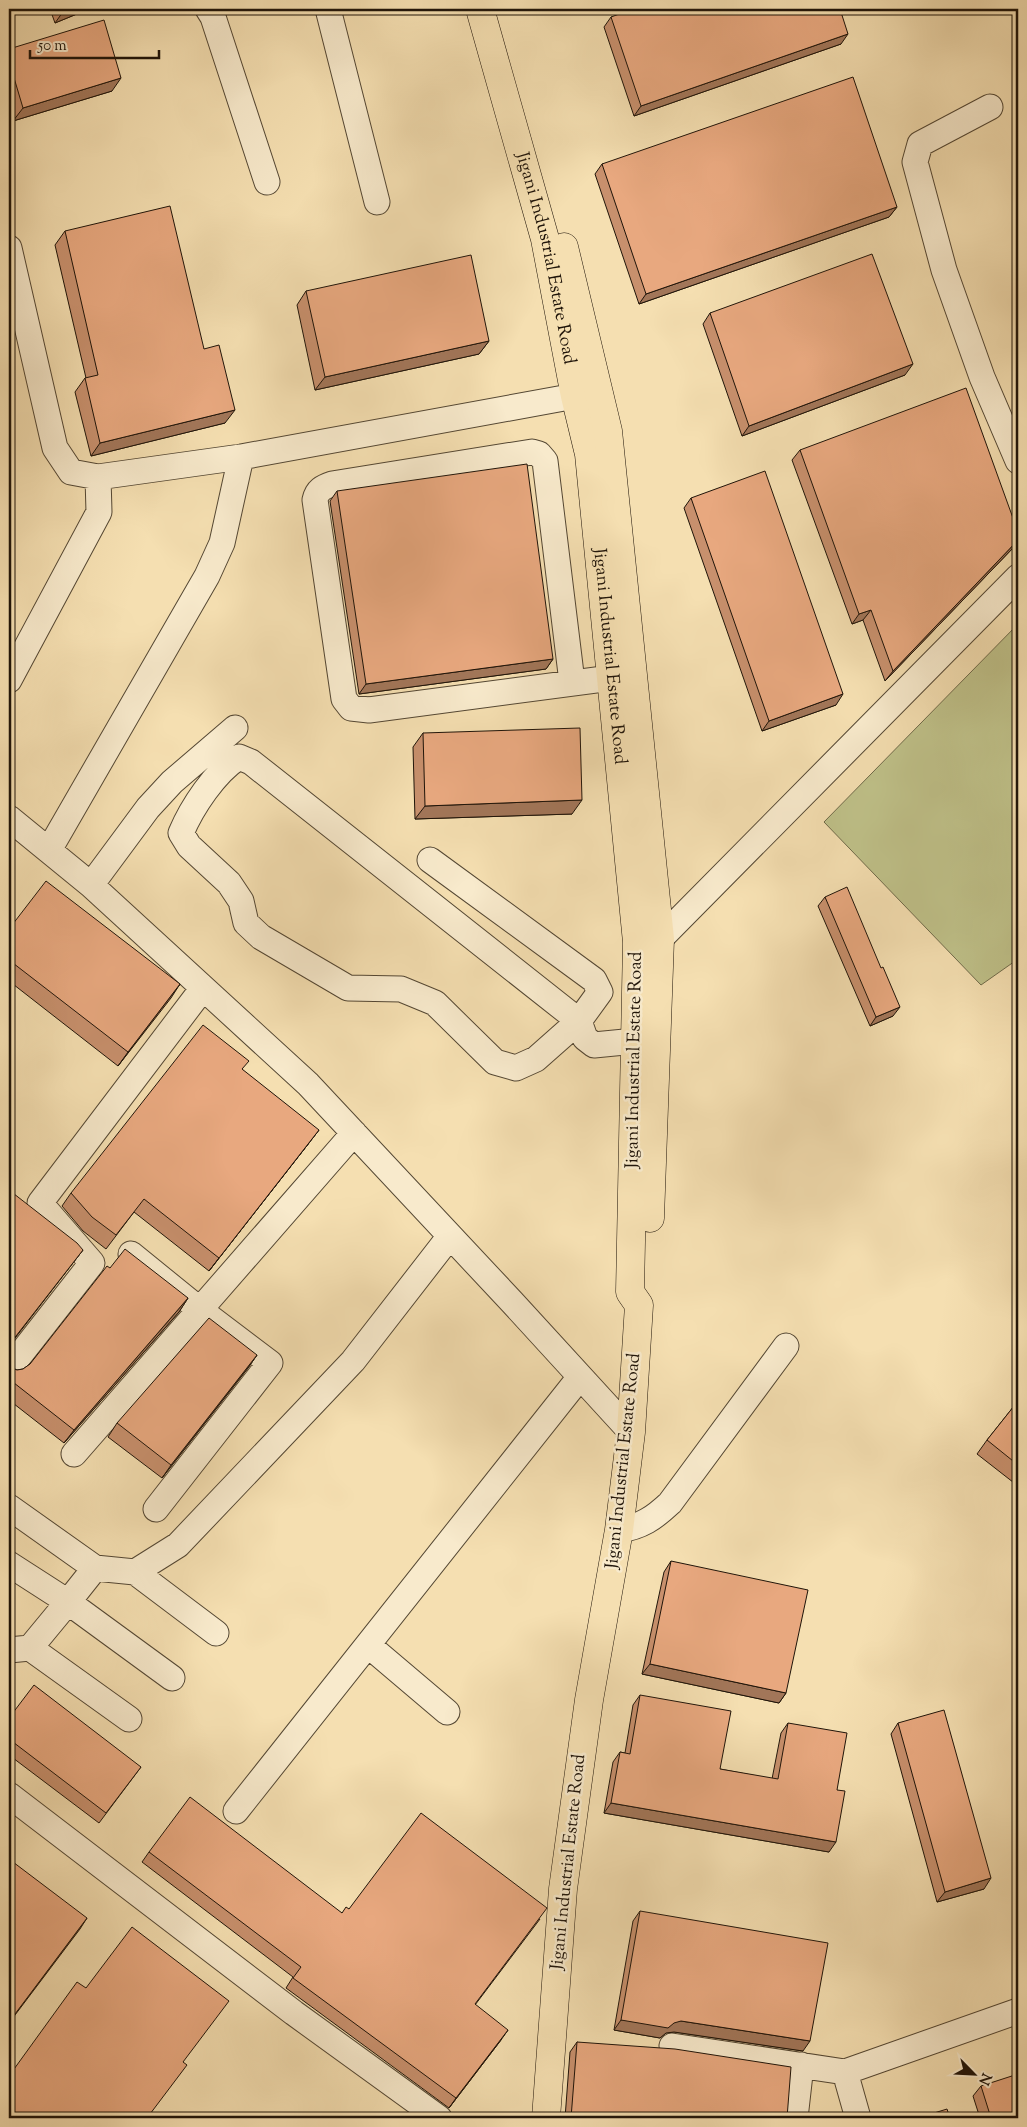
<svg xmlns="http://www.w3.org/2000/svg" width="1027" height="2127" font-family="'Sorts Mill Goudy',serif">
  <rect width="100%" height="100%" fill="#f5dfb1"/>
  <filter id="stains"><feTurbulence type="fractalNoise" baseFrequency=".004" numOctaves="4"/><feColorMatrix values="0 0 0 0 .2 0 0 0 0 .09 0 0 0 0 .02 0 0 0 .5 -.17"/></filter>
  <radialGradient id="worn" r=".72"><stop offset=".6" stop-color="#630" stop-opacity="0"/><stop offset="1" stop-color="#630" stop-opacity=".3"/></radialGradient>
  <path fill="#bfc189" stroke="#6f6a49" d="M1018,624V959L981,985L824,822Z"/>
  <g fill="none" stroke-linecap="round" stroke-linejoin="round">
    <g stroke="#544733" stroke-width="27">
      <path id="minor" d="M208,9L213,17L267,182
        M328,9L377,202
        M990,107L920,144L915,162L944,270L982,377L1018,461
        M9,248L55,448L71,472L98,477L241,457L575,396
        M9,680L99,512L98,477
        M572,682L545,461L539,454L532,452L332,484C323,487 317,490 315,500L344,699L351,708L369,710L611,678
        M9,818L91,885L308,1084L512,1302L631,1432
        M49,850L207,576L222,543L241,457
        M430,860L594,980L600,992L579,1021L251,762L239,757C215,772 192,807 181,833L189,846L229,883L241,901L246,923L261,937L348,988L401,989L435,1003L495,1062L516,1068L536,1059L579,1021L585,1038L594,1045L635,1041
        M91,885L148,808L172,782L235,728
        M645,941L660,939L1018,577
        M131,1254L200,1310L270,1363L156,1509
        M9,1369L92,1263L40,1203L203,988
        M74,1454L354,1133
        M9,1507L95,1568L135,1572L178,1545L353,1361L450,1236
        M619,1530C641,1527 654,1518 670,1503L786,1346
        M9,1564L68,1602L95,1568
        M135,1572L216,1633
        M368,1645L447,1712
        M30,1648L129,1719
        M9,1650L30,1648L68,1602L172,1678
        M9,1795L294,2013L439,2118
        M236,1811L580,1377
        M672,2046L845,2072
        M795,2118L801,2065
        M858,2118L845,2072L1018,2011"/>
    </g>
    <g stroke="#1f1409" stroke-width="29">
      <g id="major">
        <path id="s1" d="M480,9L545,239L575,396L589,454L637,942L630,1292L639,1305L631,1432L619,1530L589,1700L563,1889L546,2118"/>
        <path d="M564,247L608,431L660,939L650,1218"/>
      </g>
    </g>
    <use href="#minor" stroke="#f8eacc" stroke-width="25"/>
    <use href="#major" stroke="#f5dfb1" stroke-width="28"/>
  </g>
  <path fill="#c8906d" stroke="#1f1409" d="M50,9H89L55,23Z
    M611,17L841,44L634,116L604,27Z
    M9,49L112,91L13,121L9,106Z
    M602,164L897,207L889,217L639,304L595,174Z
    M65,231L204,349L225,423L91,456L75,392L85,378H86L55,245Z
    M306,291L489,341L479,354L315,390L297,305Z
    M710,313L905,375L742,436L703,324Z
    M800,450L1013,548L885,681L863,620L852,624L792,460Z
    M337,491L553,659L546,669L359,694L330,501Z
    M691,498L836,705L762,731L684,508Z
    M423,733L572,814L415,819L413,747Z
    M825,897L893,1016L870,1026L818,906Z
    M9,929L180,984L118,1066L9,981Z
    M243,1070L309,1143L209,1271L134,1212L106,1249L83,1231L62,1206L71,1193Z
    M110,1268L188,1298L179,1312L64,1443L9,1400V1365L10,1367L17,1370L23,1369L30,1364Z
    M257,1355L248,1368L162,1478L108,1437L117,1423Z
    M1018,1401V1486L977,1454L987,1440Z
    M671,1561L786,1693L779,1703L642,1674L664,1572Z
    M640,1695L720,1769L772,1779L781,1733L788,1723L837,1790L829,1852L604,1813L613,1762L620,1752L625,1753L633,1705Z
    M9,1718L141,1767L99,1823L9,1755Z
    M898,1723L984,1889L937,1902L891,1734Z
    M149,1852L342,1913L349,1909L540,1919L475,2005L501,2040L449,2108L286,1988L293,1977L142,1862Z
    M640,1911L803,2051L674,2032L666,2033L660,2038L614,2030L633,1921Z
    M577,2042L787,2118H565L570,2052Z
    M981,2086L1018,2118H980L973,2096Z"/>
  <path fill="#a27659" stroke="#1f1409" d="M65,9H89L55,23Z
    M848,34L841,44L634,116L641,106Z
    M121,78L112,91L13,121L23,108Z
    M897,207L889,217L639,304L646,294Z
    M489,341L479,354L315,390L325,377Z
    M913,364L905,375L742,436L749,426Z
    M235,410L225,423L91,456L100,443Z
    M1018,540L1013,548L885,681L893,671Z
    M871,610L863,620L852,624L859,614Z
    M553,659L546,669L359,694L366,684Z
    M843,694L836,705L762,731L769,721Z
    M582,800L572,814L415,819L425,806Z
    M180,984L171,998L118,1066L128,1052Z
    M900,1007L893,1016L870,1026L876,1017Z
    M319,1130L309,1143L209,1271L219,1258Z
    M83,1250L73,1263L9,1346V1345Z
    M188,1298L179,1312L64,1443L74,1430Z
    M257,1355L248,1368L162,1478L171,1465Z
    M650,1664L786,1693L779,1703L642,1674Z
    M611,1803L836,1842L829,1852L604,1813Z
    M991,1878L984,1889L937,1902L945,1892Z
    M87,1918L80,1929L9,2023V2022Z
    M621,2020L681,2021L810,2041L803,2051L674,2032L666,2033L660,2038L614,2030Z
    M508,2030L501,2040L449,2108L456,2098Z"/>
  <path fill="#e8a87f" stroke="#1f1409" d="M633,9H840L848,34L641,106L611,17Z
    M104,20L121,78L23,108L9,61V49Z
    M853,77L897,207L646,294L602,164Z
    M170,206L204,349L219,345L235,410L100,443L85,378L98,375L65,231Z
    M872,254L913,364L749,426L710,313Z
    M471,255L489,341L325,377L306,291Z
    M966,388L1018,532V540L893,671L871,610L859,614L800,450Z
    M527,464L553,659L366,684L337,491Z
    M765,471L843,694L769,721L691,498Z
    M580,728L582,800L425,806L423,733Z
    M46,881L180,984L128,1052L9,960V929Z
    M847,887L881,968L883,967L900,1007L876,1017L825,897Z
    M203,1025L249,1061L242,1069L319,1130L219,1258L144,1199L116,1235L92,1217L71,1193Z
    M9,1190L77,1243L83,1250L9,1345Z
    M125,1249L188,1298L74,1430L9,1379V1365L10,1367L17,1370L23,1369L30,1364L107,1266L110,1268Z
    M209,1318L257,1355L171,1465L117,1423Z
    M1018,1401V1465L987,1440Z
    M671,1561L808,1590L786,1693L650,1664Z
    M34,1685L141,1767L106,1813L9,1739V1718Z
    M640,1695L731,1711L720,1769L778,1779L788,1723L847,1733L837,1790L845,1791L836,1842L611,1803L620,1752L630,1754Z
    M944,1710L991,1878L945,1892L898,1723Z
    M190,1797L342,1913L346,1907L349,1909L421,1813L547,1908L475,2004L508,2030L456,2098L293,1978L301,1967L149,1852Z
    M9,1859L87,1918L9,2022Z
    M640,1911L828,1943L810,2041L681,2021L674,2023L668,2028L621,2020Z
    M132,1927L229,2001L183,2062L187,2065L147,2118H9V2076L77,1982L86,1988Z
    M577,2042L675,2049L791,2067L787,2118H571Z
    M1018,2074V2118H991L981,2086Z
    M947,2109L950,2118H918Z"/>
  <g text-anchor="middle" dominant-baseline="central" stroke-width="5" stroke-linejoin="round" paint-order="stroke">
    <g font-size="18" fill="#1f1409" stroke="#f8eacc">
      <text stroke="none"><textPath href="#s1" startOffset="258">Jigani Industrial Estate Road</textPath></text>
      <text stroke="none"><textPath href="#s1" startOffset="662">Jigani Industrial Estate Road</textPath></text>
      <text transform="translate(635 1060) rotate(-89)">Jigani Industrial Estate Road</text>
      <text transform="translate(624 1461) rotate(-84)">Jigani Industrial Estate Road</text>
      <text transform="translate(569 1862) rotate(-84)">Jigani Industrial Estate Road</text>
    </g>
  </g>
  <rect width="1027" height="2127" fill="none" stroke="#f5dfb1" stroke-width="30"/>
  <rect x="10" y="10" width="1007" height="2107" fill="none" stroke="#1f1409" stroke-width="2.5"/>
  <rect x="15" y="15" width="997" height="2097" fill="none" stroke="#1f1409"/>
  <g transform="translate(974 2074) rotate(114)" stroke="#f8eacc" stroke-width="4" paint-order="stroke">
  <path d="M0-4L9 19L0 12L-9 19Z" fill="#1f1409"/>
  <text y="-8" font-size="14" font-weight="bold" text-anchor="middle" fill="#1f1409">N</text>
  </g>
  <path d="M30 50v8h129v-8" fill="none" stroke="#1f1409" stroke-width="2.5"/>
  <text x="38" y="50" font-size="15" fill="#1f1409" stroke="#f8eacc" stroke-width="4" paint-order="stroke">50 m</text>
  <rect width="100%" height="100%" filter="url(#stains)"/>
  <rect width="100%" height="100%" fill="url(#worn)"/>
</svg>
